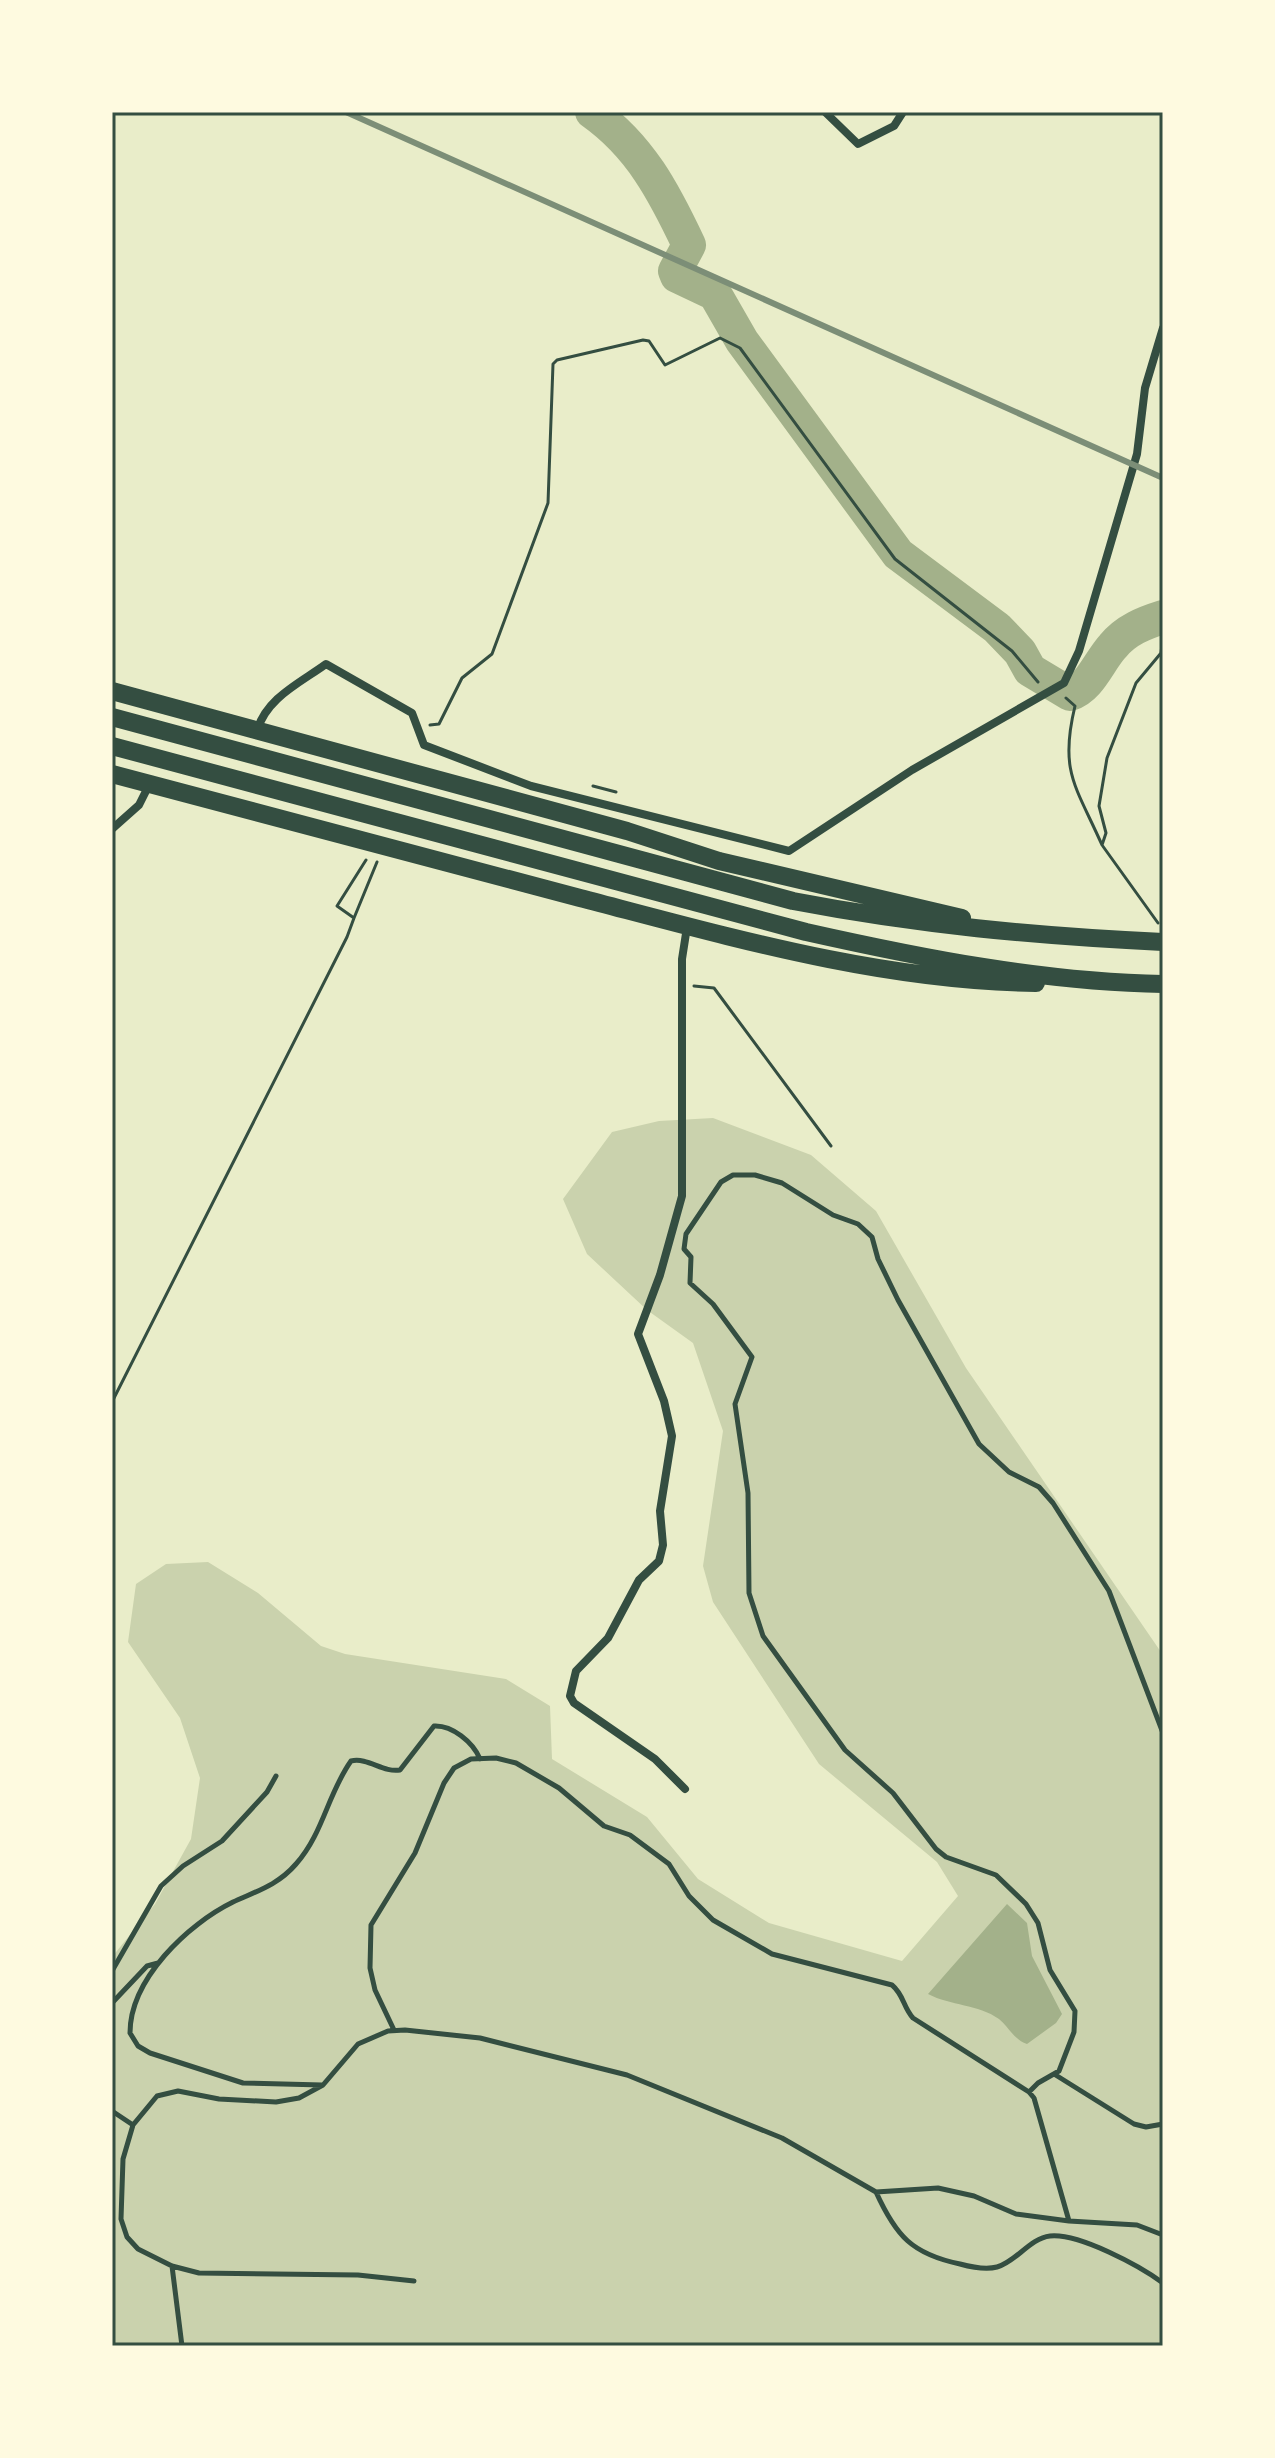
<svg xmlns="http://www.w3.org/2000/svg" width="1275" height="2458" font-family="'Times New Roman',serif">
  <rect width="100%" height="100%" fill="#e9edc9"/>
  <path fill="#cad2ad" d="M713,1118L811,1155L876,1211L966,1368L1163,1655V2346H112V1957L155,1904L191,1839L200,1778L180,1718L128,1642L136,1584L166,1564L208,1562L258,1593L321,1646L345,1654L506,1679L550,1706L552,1759L647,1817L698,1879L769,1923L902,1961L958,1896L937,1862L819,1764L713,1602L703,1566L723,1431L693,1343L647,1310L587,1254L563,1199L612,1132L659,1121Z"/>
  <path fill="#a3b18a" d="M1007,1904L1027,1923L1032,1956L1062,2014L1056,2023L1027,2044C1014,2040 1009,2027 999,2019C978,2004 951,2006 928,1994Z"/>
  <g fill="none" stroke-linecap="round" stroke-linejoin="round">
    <path stroke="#a3b18a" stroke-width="34" d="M592,112C640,146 664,192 689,245L675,271L677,276L715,294L742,341L898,554L997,628L1020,652L1030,670L1070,694C1090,688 1099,661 1113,646C1126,630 1144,623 1163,617"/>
    <path stroke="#344e41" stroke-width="3" d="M1066,698L1075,706C1059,772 1076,786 1102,845
      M430,725L439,724L462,678L492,654L548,503L553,364L557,360L643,340L649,341L665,365L720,338L740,348L895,559L1012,651L1038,682
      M593,786L616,792
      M354,918L377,862
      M1158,923L1102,845L1106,833L1099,806L1107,758L1136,683L1161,653L1163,637
      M694,986L714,988L831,1146
      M112,1402L347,937L354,918L337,906L366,860"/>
    <path stroke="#344e41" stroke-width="5" d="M112,1971L161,1886L183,1866L222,1841L267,1792L276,1776
      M112,2003L147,1966L158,1963
      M394,2030L375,1990L370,1968L371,1925L415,1853L444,1783L454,1768L471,1759L496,1758L516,1763L559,1788L604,1826L630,1835L669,1864L689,1896L713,1920L772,1954L892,1985C904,1995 903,2007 913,2018L1029,2092L1034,2098L1069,2221
      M1054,2074L1134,2124L1146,2127L1163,2124
      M322,2085L243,2083L150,2053L138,2046L130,2033C130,1979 188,1924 233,1902C257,1891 278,1885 296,1864C323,1834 328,1793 351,1761C368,1757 383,1773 400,1770L434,1726C452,1725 473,1742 480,1759
      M1029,2092L1038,2083L1059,2071L1074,2032L1075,2011L1050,1970L1038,1923L1026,1904L996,1875L946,1857L936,1849L893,1793L845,1750L763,1636L749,1593L748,1493L735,1404L752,1357L713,1304L690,1283L691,1257L684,1249L686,1234L721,1182L733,1175H755L782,1183L833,1215L858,1224L872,1237L878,1259L898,1300L979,1444L1009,1472L1039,1487L1053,1503L1109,1591L1163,1733
      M112,2111L133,2125
      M876,2192C896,2236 912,2254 960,2264C971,2267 986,2270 997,2267C1016,2262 1030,2238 1050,2236C1079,2233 1140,2266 1163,2283
      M172,2266L182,2346
      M414,2281L358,2275L199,2273L172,2266L138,2249L127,2237L121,2219L123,2159L133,2125L157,2096L178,2091L219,2099L276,2102L299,2098L323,2085L358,2044L388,2031L405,2030L480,2038L627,2075L782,2138L876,2192L938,2188L974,2196L1016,2214L1069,2221L1137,2225L1163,2235"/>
    <path stroke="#344e41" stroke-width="8" d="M825,112L858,144L894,126L903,112
      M257,731C266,698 300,683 326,664L412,713L424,745L531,786L789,851L912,770L1064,683L1079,651L1137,454L1145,388L1163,328
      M112,829L139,805L149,785
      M685,1789L655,1759L574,1703L570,1696L576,1671L608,1638L639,1580L659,1561L663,1545L660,1511L672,1436L664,1401L638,1334L660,1275L682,1196V959L687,927"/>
    <path stroke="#344e41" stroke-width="18" d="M112,691L627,831L719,861L962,918
      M112,717L793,901C918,925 1036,936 1163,942
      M112,746L806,932C922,958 1043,982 1163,984
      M112,774C268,816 424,857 580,898C730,937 880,981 1036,983"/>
    <path stroke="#7c8e77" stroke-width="6" d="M346,112L1163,478"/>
  </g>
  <rect width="1275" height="2458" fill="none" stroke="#fefae0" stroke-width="228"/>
  <rect x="114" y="114" width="1047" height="2230" fill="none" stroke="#344e41" stroke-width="3"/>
</svg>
